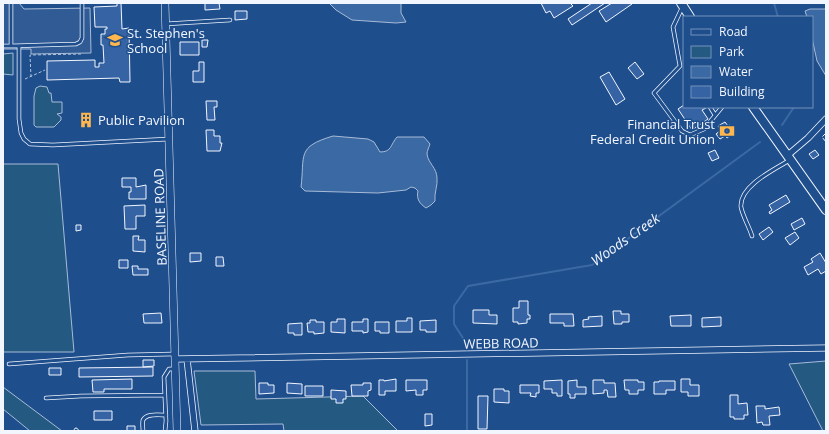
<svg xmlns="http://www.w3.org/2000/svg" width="829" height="434" font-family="'Open Sans',sans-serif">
  <rect width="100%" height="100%" fill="#1f4e8c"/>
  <path fill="#245a82" stroke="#a8bbd7" d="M13,53V75L3,74V54Z
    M40,86L47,87L49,93H51L52,102H62V113L57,114L61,117V120L54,127H36L34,125V96L36,88Z
    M3,164H58L74,352H3Z
    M826,361V431H823L789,364Z
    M194,371H255L256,399L363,396L398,431H284L283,424L201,425Z
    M3,387L62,431H30L3,409Z"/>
  <path fill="#305b95" stroke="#a8bbd7" d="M3,3H19L24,9L90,8L91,53L31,54V49H3Z"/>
  <path fill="#3b69a3" stroke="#a8bbd7" d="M329,3H401V13L406,22L396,23L352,20L336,10Z
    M810,9H826V76L817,61L812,38V17H807L805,11Z
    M333,136L368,139L374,142L380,152C392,152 390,145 397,137H424L430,144C429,147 427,151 427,154C428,163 437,168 437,178C438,185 434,193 435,201L431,205L426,208C420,204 416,199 418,191L415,188L411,187L406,190L378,193L305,191L301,187C305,155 296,147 333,136Z"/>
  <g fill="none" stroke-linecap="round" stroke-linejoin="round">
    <path stroke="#3b69a3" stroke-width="2" d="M774,3L778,17
      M782,125L794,107
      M467,349L468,346L454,324V306L468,286L592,265L760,142
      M467,431V360"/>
  </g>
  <path fill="#3563a3" stroke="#f2f6ff" d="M117,3H121L122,29L129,28L130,82H120L119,78L47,80V61L95,60V67H99V63H104L103,45H101V34H105V29H107V27H95L94,7L117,6Z
    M205,3H219L220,9L205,10Z
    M541,3H574L571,4L573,6L554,18L550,11L546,13Z
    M592,3H605L572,25L568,19Z
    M612,3H631L632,4L606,22L599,11Z
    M235,11H247V19L235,20Z
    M202,40H208L207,47H202Z
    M180,42H199V55H180Z
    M199,62H204V82H193V71H199Z
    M635,62L644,74L637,79L628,68Z
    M609,72L625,99L616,105L600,77Z
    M206,101H217V107H214L215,120H207Z
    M684,105V107H705L706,108L702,110L708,119L692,130L678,109Z
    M82,116H89V125H82Z
    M725,122L728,126L730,125L735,132L727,138L725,136L720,139L716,134L721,130L718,126Z
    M206,130H214V136H220V143H222L220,151H207Z
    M715,150L719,158L712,161L708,153Z
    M815,150L819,155L813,159L809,154Z
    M122,178H136V187L146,185V199H129V192H131V187H122Z
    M786,195L790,202L770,214L769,212L772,210L769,205Z
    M145,205V216H136V229H125L124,206Z
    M802,218L805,224L794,230L791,224Z
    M76,225H81V230L76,231Z
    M769,227L773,232L763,240L759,234Z
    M795,232L799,238L790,245L785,238Z
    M133,236H139L138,240H145V252L133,251Z
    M190,253H201V261L190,262Z
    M820,253L826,263V271L821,274L818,269L808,275L804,267L813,262L811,259Z
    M216,257H223L224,266H216Z
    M119,260H128V268H119Z
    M132,266H138V269H148V275H133Z
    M519,301H528V315H530V319H527V323L518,324V322H513V308H519Z
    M473,310H489V315H497V324L473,323Z
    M613,311H621V314H629V322H622V324H614Z
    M161,313L162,323H144L143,314Z
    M550,314H573L574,326H564V323H550Z
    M691,315V326H671L670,316Z
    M602,316V326L583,327V320L589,319L588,317Z
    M721,317V326L702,327V318Z
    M407,318H412V332H396V321H407Z
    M337,319H345V333L331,332V322H337Z
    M363,319H368V332L363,333V331H352V322H363Z
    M310,320H316V322H324V333L314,334V332H308L307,323H310Z
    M436,320V332H426V330H420V321Z
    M375,322H389V333H380V331H375Z
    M302,323V335H294V333H288V324Z
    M143,360H154V366L143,367Z
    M153,367V376L79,377V368Z
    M49,368H61V375H49Z
    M132,379V389H104V392H93L92,380Z
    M396,379V391H385V395H379V380H384V381Z
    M681,379H690V385H699V396H688V392H681Z
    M406,380H427V390H423V395H416V390L406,391Z
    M562,380V396H557V393H552V389H544V381Z
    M577,380V387H586V394H575V398H570V394H568V381Z
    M593,380H604V383H615L616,397H608L607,390H604V393L593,394Z
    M624,380H638V382H644V390H638V394H629V390H625Z
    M659,381H675V390H666V394H654V382H659Z
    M259,383H268V385H274V393L259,394Z
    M287,383L302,384V394L287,393Z
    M363,383H371V390L368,391V396H352L351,385H363Z
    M520,385H539V393H536V397L530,396L531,393H520Z
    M305,386H323V396H305Z
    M494,389H504V391H509V403L494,402Z
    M331,390L346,391V399H343V403H336V399H331Z
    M730,395H738V404L747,403L748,415H744V419H734V417H730Z
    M478,396H488L487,429H478Z
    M756,406H765V409L779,407L780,415L769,416L770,425H763L762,422L757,423Z
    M94,411H112V420H94Z
    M425,414H432V425L425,426Z
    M127,426H135V431H127Z"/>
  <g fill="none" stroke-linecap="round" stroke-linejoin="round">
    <g stroke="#f2f6ff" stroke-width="4.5">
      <path id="service" d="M11,3V46L76,44L80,42L82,38V3
        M682,8L673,27L680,66L654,93L682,131L690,135L704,129L722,107
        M165,24L230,20
        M3,46H11
        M19,46V119L21,133L24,139L30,144L53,145L169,139
        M710,107L715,115
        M752,236C749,226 743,217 741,207C739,186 775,169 790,160
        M9,364L128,355L174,354
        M46,398L81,396L165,395
        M76,430L77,431
        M143,431C143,428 142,423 143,420C146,413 159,415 166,415
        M165,431L166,421L164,377L169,369H174"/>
    </g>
    <g stroke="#f2f6ff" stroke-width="7">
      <path id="minor" d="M788,155L808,138L826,119
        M176,359L826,348
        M187,359L195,431"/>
    </g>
    <g stroke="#f2f6ff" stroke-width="8">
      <path id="tertiary" d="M165,3L177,431"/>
    </g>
    <g stroke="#f2f6ff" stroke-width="10">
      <path id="secondary" d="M681,3L690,17
        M753,107L826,210"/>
    </g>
    <path stroke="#b3c4dc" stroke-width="1" stroke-dasharray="3 2" stroke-linecap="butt" d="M31,77L30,55L82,54
      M25,79L45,70"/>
    <use href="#service" stroke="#1f4e8c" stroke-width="3"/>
    <use href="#minor" stroke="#1f4e8c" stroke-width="5.5"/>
    <use href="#tertiary" stroke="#1f4e8c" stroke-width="7"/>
    <use href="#secondary" stroke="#1f4e8c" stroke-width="8"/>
    <path stroke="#f2f6ff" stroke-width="1" stroke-dasharray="5 2" stroke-linecap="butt" d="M826,133L822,137L826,142"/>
  </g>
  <defs>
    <g id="school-bare" transform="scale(1.2)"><path d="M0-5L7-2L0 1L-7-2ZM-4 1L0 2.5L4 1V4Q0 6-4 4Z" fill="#ffb74d" stroke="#1f4e8c" stroke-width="2.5" paint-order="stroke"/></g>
    <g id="building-bare" transform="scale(1.2)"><path d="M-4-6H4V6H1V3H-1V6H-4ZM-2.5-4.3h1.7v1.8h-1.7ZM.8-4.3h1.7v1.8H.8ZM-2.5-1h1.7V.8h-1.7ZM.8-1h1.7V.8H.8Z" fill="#ffb74d" stroke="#1f4e8c" stroke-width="2.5" paint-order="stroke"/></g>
    <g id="bank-bare" transform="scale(1.2)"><path d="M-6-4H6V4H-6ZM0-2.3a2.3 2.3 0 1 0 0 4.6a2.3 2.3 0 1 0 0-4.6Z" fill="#ffb74d" stroke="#1f4e8c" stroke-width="2.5" paint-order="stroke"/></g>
  </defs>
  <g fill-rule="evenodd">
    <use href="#school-bare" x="115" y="40"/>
    <use href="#building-bare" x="86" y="120"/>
    <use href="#bank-bare" x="727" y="131"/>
  </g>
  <g text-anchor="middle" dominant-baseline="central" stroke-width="3" stroke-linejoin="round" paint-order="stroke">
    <g font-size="13" fill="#f2f6ff" stroke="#1f4e8c" text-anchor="start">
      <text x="127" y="33">St. Stephen's<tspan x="127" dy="15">School</tspan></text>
      <text x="98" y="120">Public Pavilion</text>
      <text x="715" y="124" text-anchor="end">Financial Trust<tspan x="715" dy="15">Federal Credit Union</tspan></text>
    </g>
    <g font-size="13" fill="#f2f6ff" stroke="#1f4e8c">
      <text transform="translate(160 217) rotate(-92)">BASELINE ROAD</text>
      <text transform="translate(501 343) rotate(-1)">WEBB ROAD</text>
    </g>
    <g font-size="14" font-style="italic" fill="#f2f6ff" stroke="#1f4e8c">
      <text transform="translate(625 239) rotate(-35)">Woods Creek</text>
    </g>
  </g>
  <rect width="829" height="434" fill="none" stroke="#f2f6ff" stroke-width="8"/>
  <rect x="683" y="16" width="130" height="92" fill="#1f4e8c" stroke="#7391ba"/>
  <rect x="691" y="29" width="20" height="6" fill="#1f4e8c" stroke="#7391ba"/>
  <text x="719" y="36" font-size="12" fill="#f2f6ff">Road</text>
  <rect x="691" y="46" width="20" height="12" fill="#245a82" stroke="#7391ba"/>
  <text x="719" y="56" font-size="12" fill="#f2f6ff">Park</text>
  <rect x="691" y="66" width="20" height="12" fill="#3b69a3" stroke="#7391ba"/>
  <text x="719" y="76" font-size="12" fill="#f2f6ff">Water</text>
  <rect x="691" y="86" width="20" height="12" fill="#3563a3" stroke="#7391ba"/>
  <text x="719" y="96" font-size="12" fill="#f2f6ff">Building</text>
</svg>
